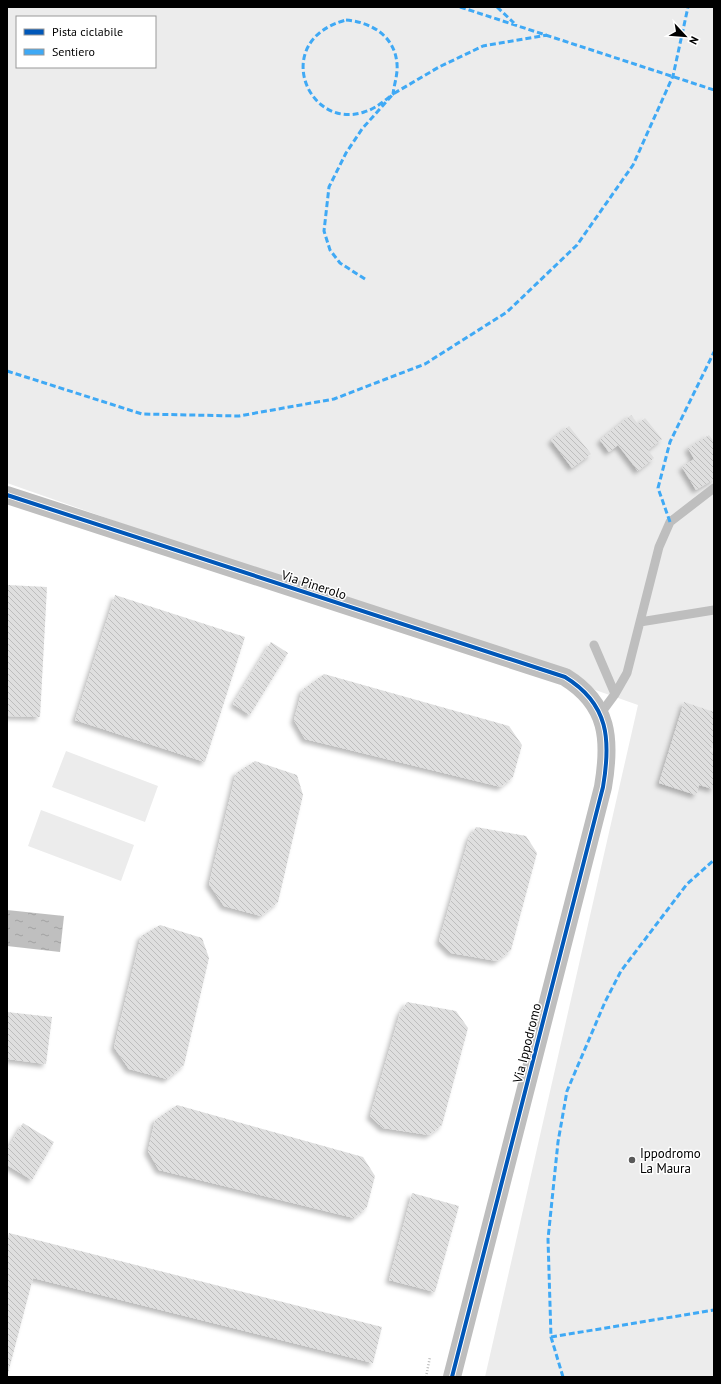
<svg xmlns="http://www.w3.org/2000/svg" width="721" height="1384" font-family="'PT Sans',sans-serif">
  <defs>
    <pattern id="water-ripples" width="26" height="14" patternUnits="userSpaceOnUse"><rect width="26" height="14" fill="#bfbfbf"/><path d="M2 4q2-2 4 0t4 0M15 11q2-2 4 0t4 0" fill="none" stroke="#a2a2a2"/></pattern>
    <pattern id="building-back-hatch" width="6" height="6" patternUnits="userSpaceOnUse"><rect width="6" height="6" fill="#dfdfdf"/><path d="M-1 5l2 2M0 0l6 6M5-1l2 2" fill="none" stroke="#bebebe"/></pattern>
    <filter id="shadow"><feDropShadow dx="-3.5" dy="3.5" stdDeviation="2" flood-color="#0004"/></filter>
  </defs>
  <rect width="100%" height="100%" fill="#fff"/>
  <path fill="#ececec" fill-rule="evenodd" d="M7,7H714V1377H485L638,705L7,483ZM17,17H155V67H17Z
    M66,751L158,786L145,822L52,787Z
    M41,810L134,845L121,881L28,846Z"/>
  <path fill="url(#water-ripples)" d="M7,910L64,916L60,952L7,946Z"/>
  <path fill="url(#building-back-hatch)" filter="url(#shadow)" d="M631,415L638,424L645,418L662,439L648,450L654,458L638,471L618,445L609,452L600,440Z
    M569,426L591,454L572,468L551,440Z
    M709,435L714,442V479L696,490L682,467L694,459L688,448Z
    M7,585L47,587L40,717L7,716Z
    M115,595L245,637L205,762L75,720Z
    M271,642L288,653L250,715L233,704Z
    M324,674L509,726L522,745L513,777L501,787L305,739L294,720L302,690Z
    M684,702L714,712V741L710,751L714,752V786L713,789L699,785L696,795L659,783Z
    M255,761L297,775L303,795L278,902L261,916L224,906L209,884L236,773Z
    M476,827L526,836L537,853L511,950L497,961L451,953L439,941L469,838Z
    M160,925L202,938L209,958L184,1065L167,1079L129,1069L114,1047L141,936Z
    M407,1002L456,1011L468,1028L442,1125L429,1135L383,1128L370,1116L400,1013Z
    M7,1012L52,1017L46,1064L7,1059Z
    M177,1105L363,1157L375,1176L367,1207L354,1218L159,1170L148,1151L155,1120Z
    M23,1123L54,1142L32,1180L7,1165V1150Z
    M412,1193L459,1206L435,1292L389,1280Z
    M9,1233L382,1327L373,1363L33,1278L7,1377V1242Z"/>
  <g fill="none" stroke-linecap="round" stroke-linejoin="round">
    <path stroke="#b9b9b9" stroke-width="2.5" stroke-dasharray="1 2" stroke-linecap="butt" d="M426,1377L430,1357"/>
    <path stroke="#bebebe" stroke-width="9" d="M640,622L714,610
      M594,645L615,694
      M601,713L615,694L627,673L659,547L670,522L714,488"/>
    <path stroke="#bebebe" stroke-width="18" d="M7,495L565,677C609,704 611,740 603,787L452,1377"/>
    <path stroke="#3fa9f5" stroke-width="3" stroke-dasharray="6 3" stroke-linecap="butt" d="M460,7L714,90
      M497,7L514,23
      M346,20C371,22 395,36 397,64C398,74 394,85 393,94C384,101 375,109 364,112C307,131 270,40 346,20Z
      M365,279L340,263L330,250L324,231L329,187L346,153L362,129L393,94L439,67L483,46L547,35
      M7,371L142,414L239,416L334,399L425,364L507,312L577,245L633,165L673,76L688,7
      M670,522L658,488L670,442L714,352
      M551,1337L714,1310
      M563,1377L551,1337L548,1239L558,1142L567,1091L605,1002L621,971L687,884L714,860"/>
    <g stroke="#fff" stroke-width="6">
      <path id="cycleway" d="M7,495L565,677C609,704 611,740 603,787L452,1377"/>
    </g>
    <use href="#cycleway" stroke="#0057b8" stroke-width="4"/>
  </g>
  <circle fill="#595959" stroke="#fff" stroke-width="1.5" cx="632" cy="1160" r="4"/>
  <g text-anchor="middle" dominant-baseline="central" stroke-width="3" stroke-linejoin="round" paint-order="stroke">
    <g font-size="13" fill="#000" stroke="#fff">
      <text transform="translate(314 585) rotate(18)">Via Pinerolo</text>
      <text transform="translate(527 1043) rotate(-76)">Via Ippodromo</text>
    </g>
    <g font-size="13" fill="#000" stroke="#fff" text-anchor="start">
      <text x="640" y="1153">Ippodromo<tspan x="640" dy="15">La Maura</tspan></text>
    </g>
  </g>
  <rect width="721" height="1384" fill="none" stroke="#000000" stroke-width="16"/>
  <rect x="16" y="16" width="140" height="52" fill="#ffffff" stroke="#999999"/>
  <rect x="24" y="29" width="20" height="6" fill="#0057b8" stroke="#999999"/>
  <text x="52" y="36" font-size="12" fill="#000000">Pista ciclabile</text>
  <rect x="24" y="49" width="20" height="6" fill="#3fa9f5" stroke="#999999"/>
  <text x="52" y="56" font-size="12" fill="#000000">Sentiero</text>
  <g transform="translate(685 36) rotate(116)" stroke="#ffffff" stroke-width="3" paint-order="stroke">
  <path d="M0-3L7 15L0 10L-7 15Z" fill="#000000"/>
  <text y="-6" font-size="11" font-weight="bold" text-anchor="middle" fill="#000000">N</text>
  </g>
</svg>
